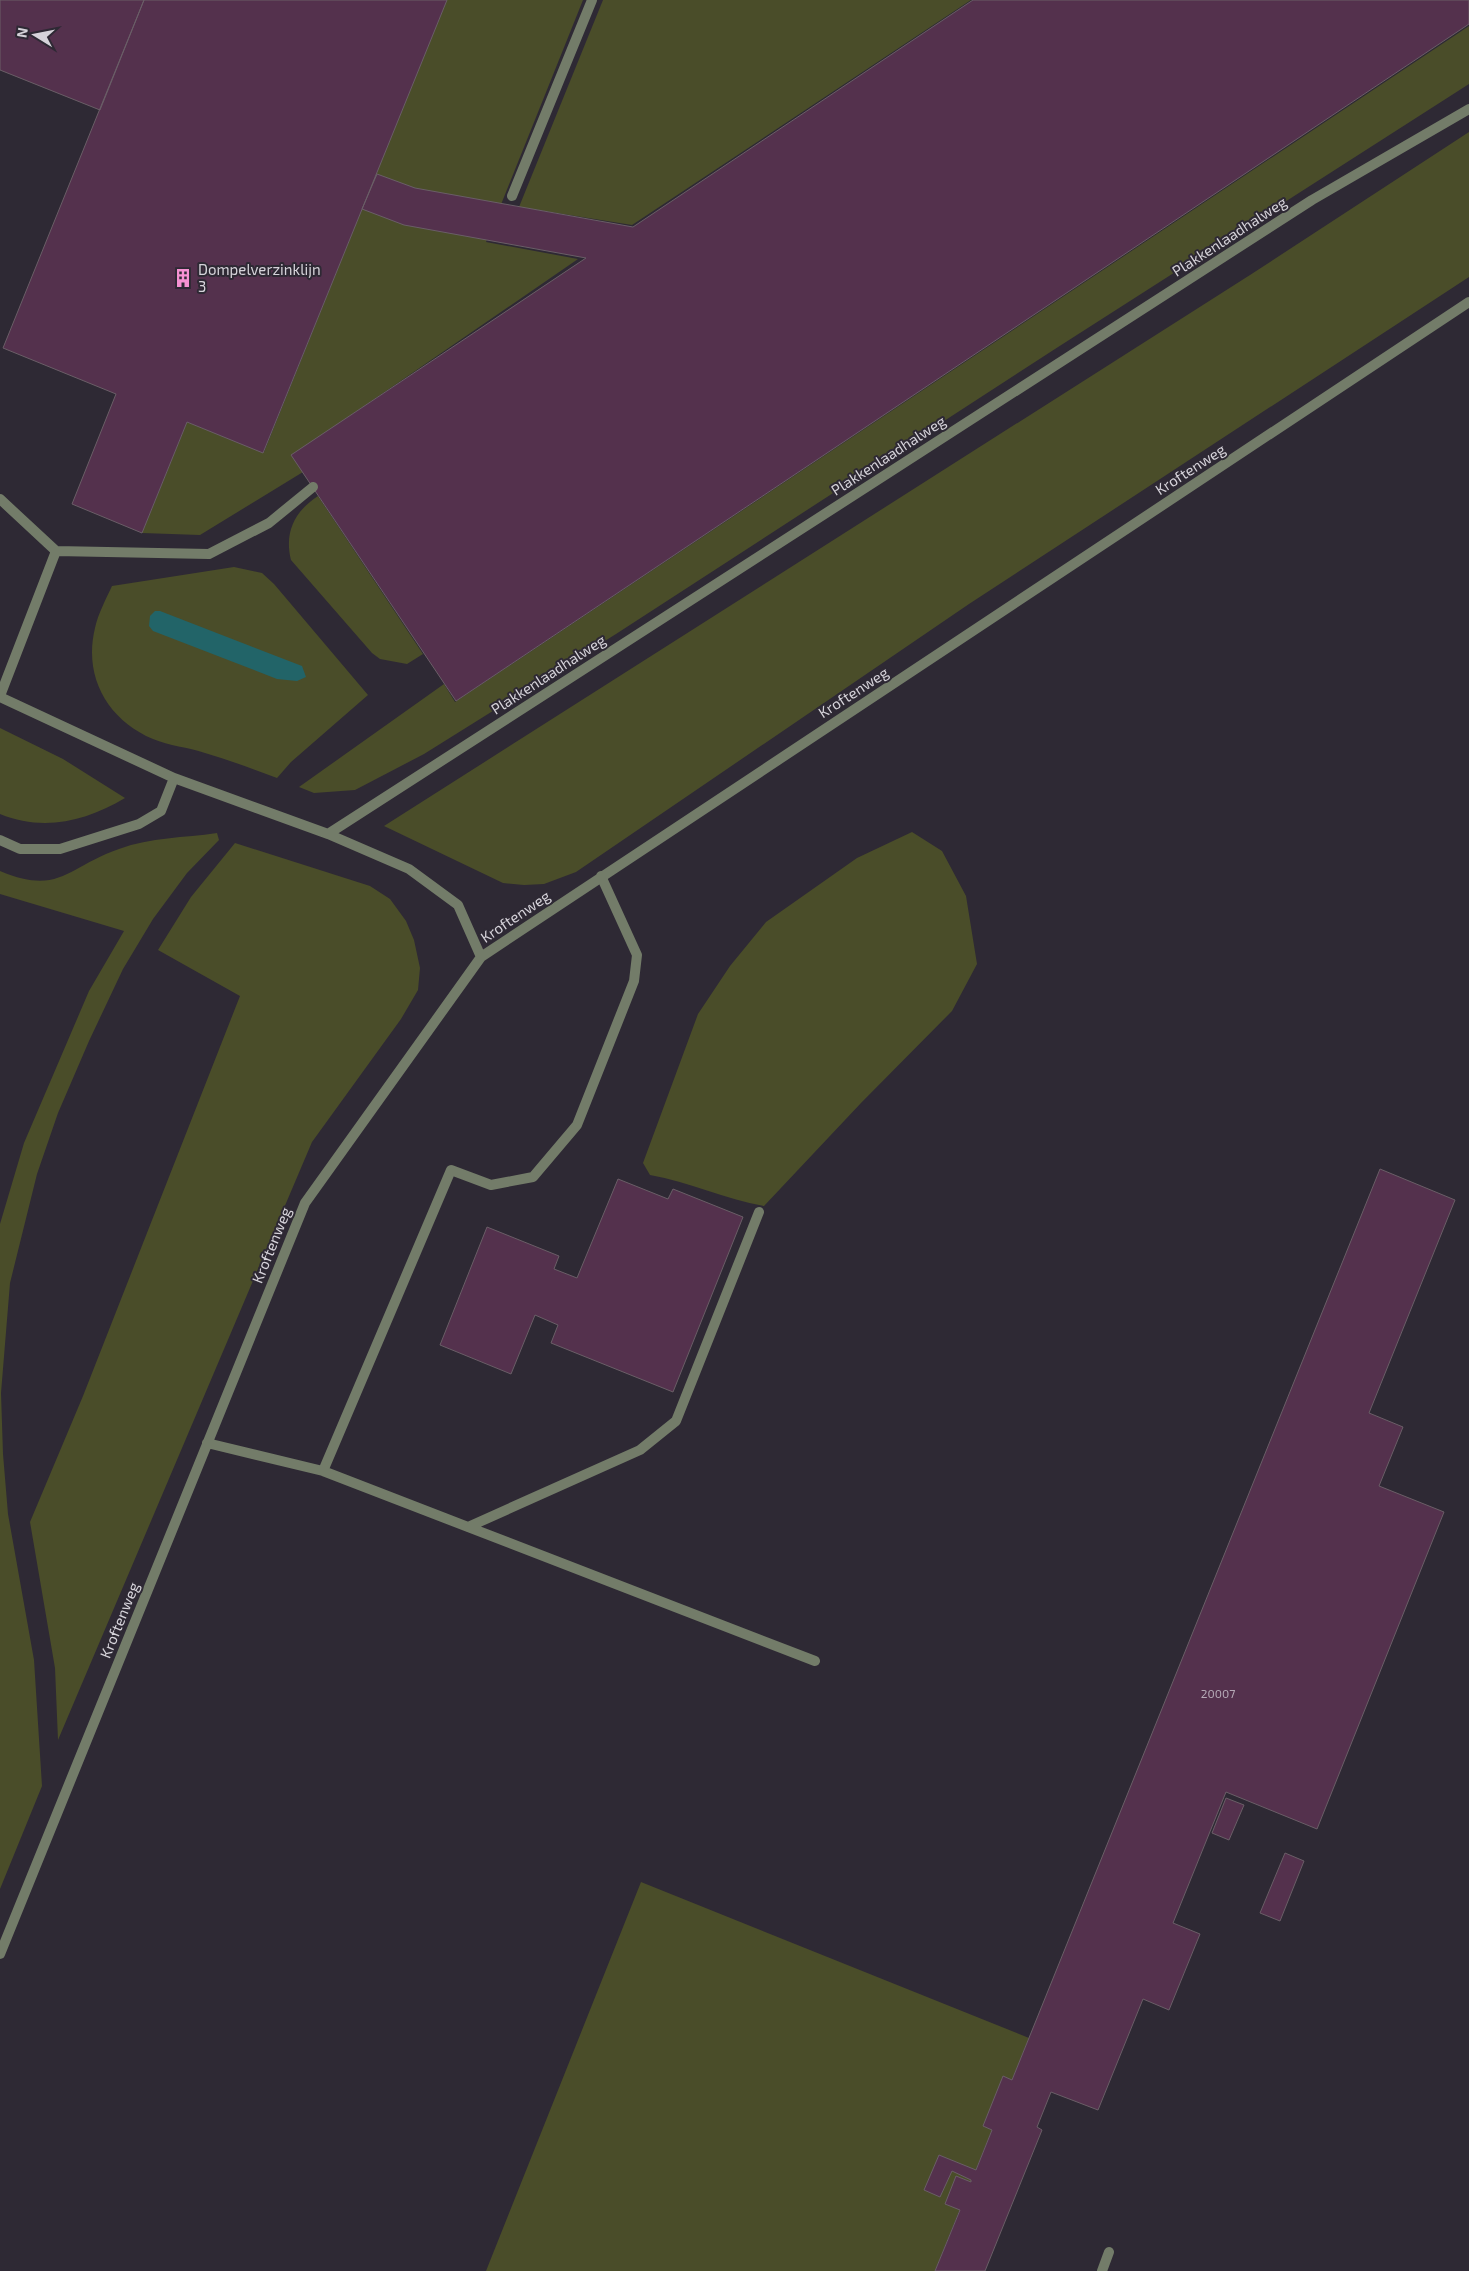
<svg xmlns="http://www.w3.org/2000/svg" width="1469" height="2271" font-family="'Exo 2',sans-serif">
  <rect width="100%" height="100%" fill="#2e2934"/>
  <path fill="#4a4d29" d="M446,0H583L486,242L578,259L293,455L303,472L200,535L142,533L187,422L264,452Z
    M603,0H971L632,225L519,207Z
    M1469,26V84L1055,349L616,634L424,754L355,790L314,793L299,787L444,684L455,702Z
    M1469,132V277L969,604L576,872L544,884L524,885L503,883L384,826L1250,275Z
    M318,496L423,654L407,664L380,659L372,653L291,560C284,532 295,511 318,496Z
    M234,567L262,573L274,584L368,695L291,762L277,778C253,769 229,760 205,753C188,747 169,746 153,739C108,720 83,677 95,628C98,614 106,599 112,586Z
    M0,728L63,759L125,798C86,821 44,832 0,814Z
    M912,832L942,851L966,896L977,964L952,1011L861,1103L764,1206C725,1199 689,1182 650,1175L643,1163L698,1014L730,966L766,922L857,858Z
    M217,833L219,840L187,873L153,919L123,969L89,1041L58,1113L37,1174L10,1283L1,1393L3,1454L8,1514L34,1660L42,1786L0,1889V1224L24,1143L89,991L124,931L0,894V871C60,896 67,867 119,849C151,837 184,838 217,833Z
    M235,843L370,886L390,899L406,921L414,940L420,968L418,990L401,1019L312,1142L58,1740L55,1668L30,1522L83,1396L240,996L158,950L191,897Z
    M641,1882L1029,2038L935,2271H486Z"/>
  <path fill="#226468" d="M155,611H160L302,666L306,677L297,681L277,679L153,631L149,626L150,616Z"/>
  <path fill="#54314d" stroke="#6a5e67" d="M0,0H144L100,110L0,70Z
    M144,0H447L263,453L187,422L142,533L72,504L116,394L3,348Z
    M973,0H1469V24L456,701L291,455L586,258L404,225L362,209L377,174L415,188L633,227Z
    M1380,1169L1455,1200L1369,1413L1403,1427L1379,1486L1444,1512L1317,1829L1226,1792L1173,1923L1200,1934L1169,2010L1143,1999L1098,2110L1051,2092L1037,2127L1042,2130L985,2271H935L960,2210L945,2204L956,2176L971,2182V2180L952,2171L940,2197L924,2190L939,2155L976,2170L992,2130L983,2126L1003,2076L1012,2080Z
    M618,1179L668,1199L673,1189L743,1217L673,1392L551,1343L558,1325L535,1315L511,1374L440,1345L487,1227L559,1256L554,1269L577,1278Z
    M1226,1798L1244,1805L1229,1840L1212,1833Z
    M1285,1853L1304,1861L1280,1921L1260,1913Z"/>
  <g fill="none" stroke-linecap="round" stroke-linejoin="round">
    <path stroke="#737c69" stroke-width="10" d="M512,196L592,0
      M0,499L56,551
      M0,696L56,551L209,554L269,523L313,487
      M0,697L174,778L328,834L409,869L458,905L481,957
      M328,834L1312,200L1469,109
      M0,840L20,849H60L139,824L161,811L174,778
      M207,1443L323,1471L815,1661
      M323,1471L451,1170L491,1185L533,1177L577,1125L634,981L637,955L601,876
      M468,1527L640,1450L676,1421L759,1212
      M0,1954L305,1203L481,957L1469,302
      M1102,2271L1109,2252"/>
  </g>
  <defs>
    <g id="building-bare" transform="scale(1.5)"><path d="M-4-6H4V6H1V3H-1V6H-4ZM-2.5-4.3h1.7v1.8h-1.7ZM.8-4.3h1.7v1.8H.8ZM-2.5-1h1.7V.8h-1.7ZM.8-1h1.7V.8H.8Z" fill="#f591d2" stroke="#2e2934" stroke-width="2.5" paint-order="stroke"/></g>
  </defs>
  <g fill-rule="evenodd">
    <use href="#building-bare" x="183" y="278"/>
  </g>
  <g text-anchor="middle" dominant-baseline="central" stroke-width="4" stroke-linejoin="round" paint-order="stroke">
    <g font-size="12" fill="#b6aab7">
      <text x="1218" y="1693">20007</text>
    </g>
    <g font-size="15" fill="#d6d3da" stroke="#2e2934">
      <text transform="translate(1229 236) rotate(-33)">Plakkenlaadhalweg</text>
      <text transform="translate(888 455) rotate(-33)">Plakkenlaadhalweg</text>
      <text transform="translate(1190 469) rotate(-33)">Kroftenweg</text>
      <text transform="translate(548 674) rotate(-33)">Plakkenlaadhalweg</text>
      <text transform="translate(853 692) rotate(-33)">Kroftenweg</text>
      <text transform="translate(515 916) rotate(-34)">Kroftenweg</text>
      <text transform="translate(271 1245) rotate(-68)">Kroftenweg</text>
      <text transform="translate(119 1620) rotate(-68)">Kroftenweg</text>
    </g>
    <g font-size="15" fill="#d6d3da" stroke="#2e2934" text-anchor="start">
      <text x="198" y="269">Dompelverzinklijn<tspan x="198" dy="17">3</tspan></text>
    </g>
  </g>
  <g transform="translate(35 35) rotate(280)" stroke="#2e2934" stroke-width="4" paint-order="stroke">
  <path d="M0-4L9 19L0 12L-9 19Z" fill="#d6d3da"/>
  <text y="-8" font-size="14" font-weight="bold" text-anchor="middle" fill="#d6d3da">N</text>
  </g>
</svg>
